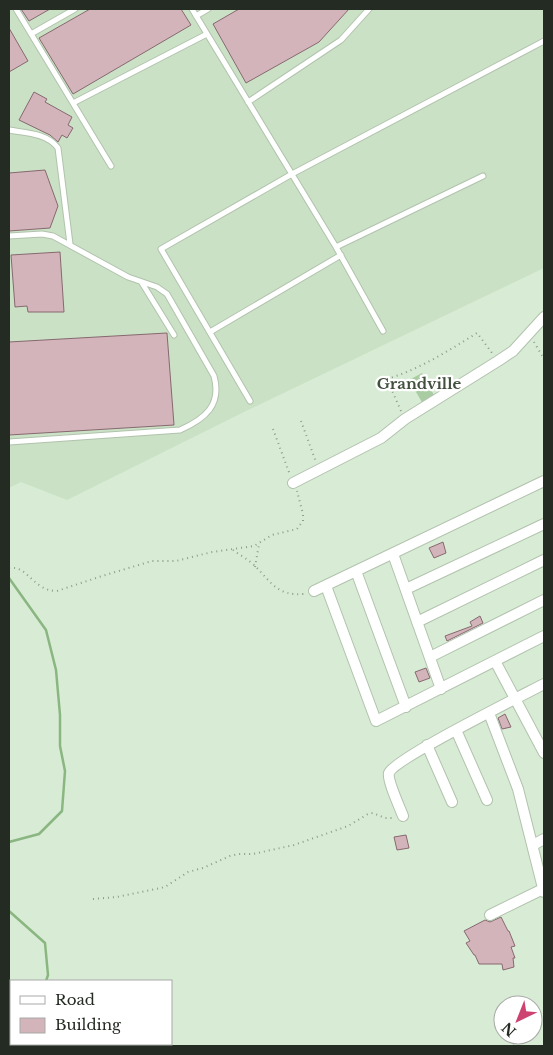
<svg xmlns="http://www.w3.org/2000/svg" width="553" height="1055" font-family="'Libre Baskerville',serif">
  <rect width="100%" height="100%" fill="#d8ebd4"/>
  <path fill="#cae1c5" d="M9,9H544V268L246,411L67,500L21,482L9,488Z"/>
  <path fill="#aacca2" d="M422,373L435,397L423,404L409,380Z"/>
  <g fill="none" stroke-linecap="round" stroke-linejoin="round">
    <path stroke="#8ab681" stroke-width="2.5" d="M9,578L46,630L56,670L60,715V746L65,771L62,811L39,834L9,842
      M9,911L45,943L48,975L46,981
      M9,1027L11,1026"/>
  </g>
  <path fill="#d3b4ba" stroke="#866970" d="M21,9H50L29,21Z
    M90,9H181L191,25L73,94L39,38Z
    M239,9H349L319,42L246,83L213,24Z
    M9,28L28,61L9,72Z
    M34,92L47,99L45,102L72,117L68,125L73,128L67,138L62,135L58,142L50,135L19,120Z
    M45,170L58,206L50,228L9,231V173Z
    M60,252L64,312H28L27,306L15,307L11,255Z
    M167,333L174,425L9,435V342Z
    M443,542L446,553L434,558L429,548Z
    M480,616L483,623L447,641L445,636L472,626L470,622Z
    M426,668L430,678L419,682L415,672Z
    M505,714L511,727L502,729L498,718Z
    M406,835L409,848L397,850L394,837Z
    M501,917L508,931H509L515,946L511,947L515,958H513L514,967L503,970L502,964H479L475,955H474L466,943L470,941L464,931L485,920L490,922Z
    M509,1035H533L513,1044Z"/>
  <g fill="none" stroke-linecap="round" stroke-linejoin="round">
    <g stroke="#b1c3ad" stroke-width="7">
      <path id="service" d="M16,9L111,166
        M192,9L336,247L383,331
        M196,16L208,9
        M31,34L75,9
        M248,102L341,40L369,9
        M73,103L207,34
        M9,130C26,133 47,133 58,148L70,244
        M9,236L42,234L53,236L128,277L157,287L167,294L214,376C222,405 205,419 180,430L9,442
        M336,247L483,176
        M142,283L174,335
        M210,332L341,255
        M250,401L161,249L292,174L544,41"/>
    </g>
    <g stroke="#b1c3ad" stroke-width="12">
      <path id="minor" d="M293,483L381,438L405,419L498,361L513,351L544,317
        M393,554L441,689
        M356,571L406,707
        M326,586L376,721L544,636
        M406,589L544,524
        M314,591L544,481
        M417,622L544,560
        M430,657L544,600
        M495,661L544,753
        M489,713L518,789L544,892
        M456,730L487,800
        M427,745L452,802
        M403,816C400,808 387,780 389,773C394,759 523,695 544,684
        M533,845L544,839
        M490,915L543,889"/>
    </g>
    <path stroke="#8e9d8c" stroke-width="2" stroke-dasharray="1 4" stroke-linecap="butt" d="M534,342L544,359
      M401,411L387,379C420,369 448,351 477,333L492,353
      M301,421L316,462
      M273,429L290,475
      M233,550C240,555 249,560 255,566C272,583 277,596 304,594
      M255,567L259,544
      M9,568C28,565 33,591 57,591L102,576L152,561H176L212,552L254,546L272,535L297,529L303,521V514L297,491
      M93,899L117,897L165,887L188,872L203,868L230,856L239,854H253L294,845L348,826L368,814L373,813L385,818H393"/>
    <use href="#service" stroke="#fff" stroke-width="5"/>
    <use href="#minor" stroke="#fff" stroke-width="10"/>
  </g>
  <g text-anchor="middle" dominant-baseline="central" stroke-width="4.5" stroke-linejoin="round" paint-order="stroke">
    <g font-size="15" font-weight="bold" fill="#42513e" stroke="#fff">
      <text x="419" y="383">Grandville</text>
    </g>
  </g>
  <rect width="553" height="1055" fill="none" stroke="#242b23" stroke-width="20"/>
  <rect x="10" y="980" width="162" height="65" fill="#ffffff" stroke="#a7aaa7"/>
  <rect x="20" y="996" width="25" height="8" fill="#ffffff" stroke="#a7aaa7"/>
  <text x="55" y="1005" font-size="15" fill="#242b23">Road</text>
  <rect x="20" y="1018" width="25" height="15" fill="#d3b4ba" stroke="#a7aaa7"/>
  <text x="55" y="1030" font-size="15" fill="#242b23">Building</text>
  <g transform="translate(518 1020) rotate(223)"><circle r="24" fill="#ffffff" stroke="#a7aaa7"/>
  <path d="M0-4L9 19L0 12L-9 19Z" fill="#ce4272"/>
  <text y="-8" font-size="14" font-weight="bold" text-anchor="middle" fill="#242b23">N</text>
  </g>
</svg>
